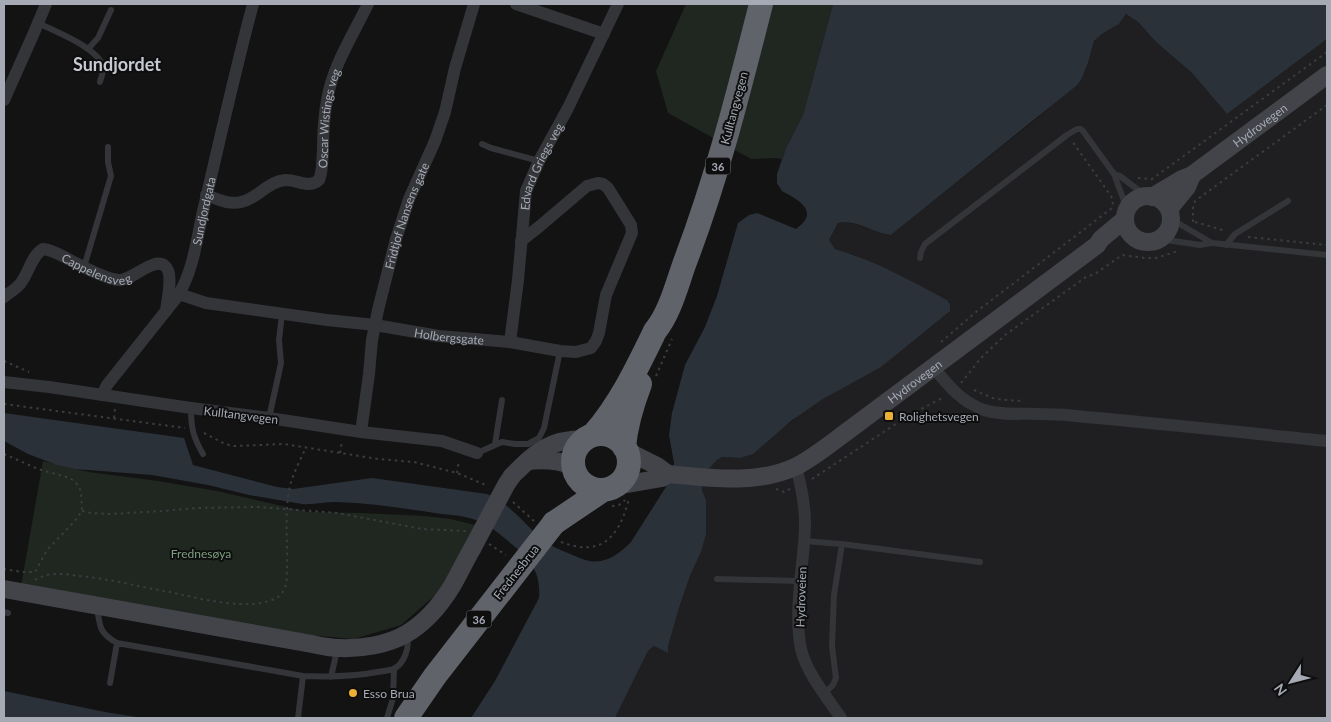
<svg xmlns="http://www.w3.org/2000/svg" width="1331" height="722" font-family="Lato,sans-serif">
  <rect width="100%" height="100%" fill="#131314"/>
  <path fill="#1f1f21" d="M1126,14L1138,22L1156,42L1192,73L1227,114L1327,39V718H615L648,651L654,646L668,653V648L679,608L690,576L701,552L706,500L702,490L703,480L706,472L717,460L722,457L740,458L823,399L950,304L947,300L902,277L852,254L835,249L829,240L838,223L843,222L855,224L888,235H891L1035,120L1081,80L1088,63L1094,41L1102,34L1119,24Z"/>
  <path fill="#1f2720" d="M686,4H833L803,115L786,148L782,159L775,158L751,159L668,113L656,71Z
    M43,461L89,472L158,481L217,491L308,512L362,513L425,516L451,519L475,525L440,591L401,625L354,639L297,634L21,586Z"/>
  <path fill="#2a3138" d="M833,4H1327V39L1227,114L1192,73L1156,42L1138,22L1126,14L1119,24L1102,34L1094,41L1088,63L1081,80L1076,86L891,235C873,233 856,219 838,223L829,240L835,249C874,260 911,281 947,300L950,304V311L881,367L823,399L800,415L791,421L753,454L740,458L722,457L717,460L706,472L703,480L702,490L706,500V534L701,552L690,576L679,608L668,647V653L654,646L648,651L615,718H471L495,681L539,598C541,574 532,561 514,546C501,535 489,524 473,519C461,515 447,515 435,513C402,508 369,503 336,502C324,502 313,505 302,504L249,495L208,485L152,475L75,469L57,465L28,454L4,441V413L184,438L193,465L277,487L293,489L372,478L487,494C511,504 525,525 544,541C551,546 560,550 568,553C575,556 583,560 590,561C606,564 620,553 631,542L671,479L674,463L669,435L672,413L685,365L705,327L717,296L738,223L749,215L757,213L796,229C821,211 798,200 782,191L777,183V174L786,148L803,115Z
    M4,691L105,712L143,718H4Z"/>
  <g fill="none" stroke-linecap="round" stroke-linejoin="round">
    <path stroke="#3a3c40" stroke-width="2" stroke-dasharray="2.5 4" stroke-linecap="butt" d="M1138,178L1152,179L1327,52
      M1193,222V208L1195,201L1327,105
      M1195,222L1226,231
      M1248,237L1327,245
      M941,342L976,312L1112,208L1113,201L1111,196L1072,141
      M4,361L29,372
      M656,376L672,339
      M961,383L981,358L1005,335L1086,277L1095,274L1122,255L1145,258H1156L1178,251
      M974,390L995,399L1022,401
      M4,404L185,428
      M114,418L115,408
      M204,433L225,444L234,446L284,444L378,459L414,462L457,473L488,486
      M340,453L342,441
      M4,454L38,469L70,478L76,483L81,491L82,511L74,522L47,550L35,572H22L4,569
      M457,473L459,460
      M812,479L908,416L944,397
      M776,489L784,492L790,489
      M513,502L534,521
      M612,506L619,505L625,500
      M82,511L91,513L110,514L162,511L197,508L258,507L337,513L422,529L466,531
      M561,542C600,557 618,539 628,502L626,500
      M489,544L506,555
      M35,580C49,571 64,574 80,576C110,579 140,587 170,592C197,598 253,613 278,597C287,590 287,579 287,569C288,543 284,511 290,486C293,473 301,459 306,447"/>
    <path stroke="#343539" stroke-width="6" d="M38,23C54,31 99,48 103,67C104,72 101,77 100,82
      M88,49L98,38L111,10
      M482,144L491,148L539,161
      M1114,174L1120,176L1146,196
      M1171,219L1212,243
      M1160,239L1200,245L1212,243L1327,255
      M1226,245L1235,234L1288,201
      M920,258L921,252L925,244L1067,135L1077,129H1081L1083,131L1114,174L1127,209
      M84,267L111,176L108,162V147
      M191,408C191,428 193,437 203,454
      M269,418L281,363L279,340L282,314
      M495,444L502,400
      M477,453L502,442L515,444H528L539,438L544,428L560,351
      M804,541L842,544L980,562
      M717,579L800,581
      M97,607C100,627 99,633 117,643L303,676C328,677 352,677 377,672C382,671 388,671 393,669C404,665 410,647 407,636
      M4,612L8,613
      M331,677L337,650
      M110,683L117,643
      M824,694L833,685L836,678L832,646L834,595L842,544
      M298,718L303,676
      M387,718L393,698L394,669"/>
    <g stroke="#343539" stroke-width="12">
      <path d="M516,4L604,34"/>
      <path d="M4,100L33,35L46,4"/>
      <path id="s1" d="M206,195C217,199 229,205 241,202C257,199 268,181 286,180C298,180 309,189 319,180C323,171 322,160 323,150C323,133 324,116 327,100C333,65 353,35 368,4"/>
      <path id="s2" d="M179,294L206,303L327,320L375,325L439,336L510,342L560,351L576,352L591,348L596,341L599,333L606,295L632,233L631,225L608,188L603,184L598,183L587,186L540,226L521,241"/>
      <path id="s3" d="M4,297C9,293 16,289 20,284C29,273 31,256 43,249C53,250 60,255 68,259C81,266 105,279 119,280C132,281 154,256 165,266C174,273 167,300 166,311"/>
      <path id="s4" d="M510,342L518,280L526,191L539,161L568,108L618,4"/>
      <path d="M933,367C948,385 961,402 984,410C1002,416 1022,413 1041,414C1056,414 1071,415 1086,417C1166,424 1247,433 1327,441"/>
      <path d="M4,382L49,387L191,408L269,418L361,432L442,441L477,453"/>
      <path id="s5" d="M102,395L107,385L177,297C194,271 197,236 204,207C220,139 235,71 253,4"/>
      <path id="s6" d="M361,432L369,374L372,340L378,310L396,239L409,199L435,141L445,112L455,68L474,4"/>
      <path d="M796,467C801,485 805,504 805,523C805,533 804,544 803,554C800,585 795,618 801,649C806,672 828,699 841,718"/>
    </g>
    <g stroke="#424449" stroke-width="18">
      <circle cx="1148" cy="219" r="23"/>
      <path id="s7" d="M1152,197L1182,179L1192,175L1327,75"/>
      <path d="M1169,209L1187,187L1192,175"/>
      <path d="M627,451L657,466L668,474"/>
      <path d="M528,461C545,459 558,460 574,466"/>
      <path id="s8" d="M668,474C710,478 758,485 797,466C814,457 830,444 845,433L1097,245L1101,239L1125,219"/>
      <path d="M512,476C536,452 549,439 585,439"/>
      <path d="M616,486L662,478L668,474"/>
      <path d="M4,589L312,644C321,646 330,648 339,648C361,649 387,645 406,634C425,623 441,604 452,586C459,574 465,561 472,549"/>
    </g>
    <path stroke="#60636a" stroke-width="24" d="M573 462a28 28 0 1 1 56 0a28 28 0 1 1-56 0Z
      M593,435C620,404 637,368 655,331C670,313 677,284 685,262C717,178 739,91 761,4
      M624,447C626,424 632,405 640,384
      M554,523L603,490"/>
    <path stroke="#424449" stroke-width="18" d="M472,549L506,485L512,476"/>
    <path stroke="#60636a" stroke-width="24" d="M406,718L435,676L554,523"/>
  </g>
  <g fill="#ebaf35" stroke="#0e0e0f" stroke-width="2">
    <rect x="884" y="411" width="10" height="10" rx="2.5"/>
    <circle cx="353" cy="693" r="5"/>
  </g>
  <g text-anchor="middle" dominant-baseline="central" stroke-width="4" stroke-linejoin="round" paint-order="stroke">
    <g fill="#0e0e0f" stroke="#787b82" stroke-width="1">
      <rect x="705.5" y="157.5" width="25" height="17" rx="4"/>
      <rect x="466.5" y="610.5" width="25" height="17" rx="4"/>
    </g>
    <g font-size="11" font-weight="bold" fill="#a5aab4">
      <text x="718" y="166">36</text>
      <text x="479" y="619">36</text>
    </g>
    <g font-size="12" fill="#a5aab4" stroke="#0e0e0f">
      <text transform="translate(734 108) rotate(-75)">Kulltangvegen</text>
      <text stroke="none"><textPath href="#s1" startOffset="184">Oscar Wistings veg</textPath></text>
      <text stroke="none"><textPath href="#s7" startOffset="130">Hydrovegen</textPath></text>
      <text stroke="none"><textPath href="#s4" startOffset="180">Edvard Griegs veg</textPath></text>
      <text stroke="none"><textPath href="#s5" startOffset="214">Sundjordgata</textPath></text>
      <text stroke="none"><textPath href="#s6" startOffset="222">Fridtjof Nansens gate</textPath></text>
      <text stroke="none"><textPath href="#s3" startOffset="121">Cappelensveg</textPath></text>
      <text stroke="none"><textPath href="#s2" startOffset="274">Holbergsgate</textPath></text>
      <text stroke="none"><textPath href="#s8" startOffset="276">Hydrovegen</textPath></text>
      <text transform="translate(241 415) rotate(7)">Kulltangvegen</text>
      <text transform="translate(516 572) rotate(-52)">Frednesbrua</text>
      <text transform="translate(801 597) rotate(-88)">Hydroveien</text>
    </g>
    <g font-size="12" fill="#a5aab4" stroke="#0e0e0f" text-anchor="start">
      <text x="899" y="416">Rolighetsvegen</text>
      <text x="363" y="693">Esso Brua</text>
    </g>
    <g font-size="12" fill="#7c9f7f" stroke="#0e0e0f">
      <text x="201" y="553">Frednesøya</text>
    </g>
    <g font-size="18" font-weight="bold" fill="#c6c9d1" stroke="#0e0e0f">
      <text x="117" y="64">Sundjordet</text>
    </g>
  </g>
  <rect width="1331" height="722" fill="none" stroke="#a5aab4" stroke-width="10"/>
  <g transform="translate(1291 682) rotate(234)" stroke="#0e0e0f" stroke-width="4" paint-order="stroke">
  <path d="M0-4L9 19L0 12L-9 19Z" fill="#a5aab4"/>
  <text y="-8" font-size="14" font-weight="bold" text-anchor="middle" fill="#a5aab4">N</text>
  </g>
</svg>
